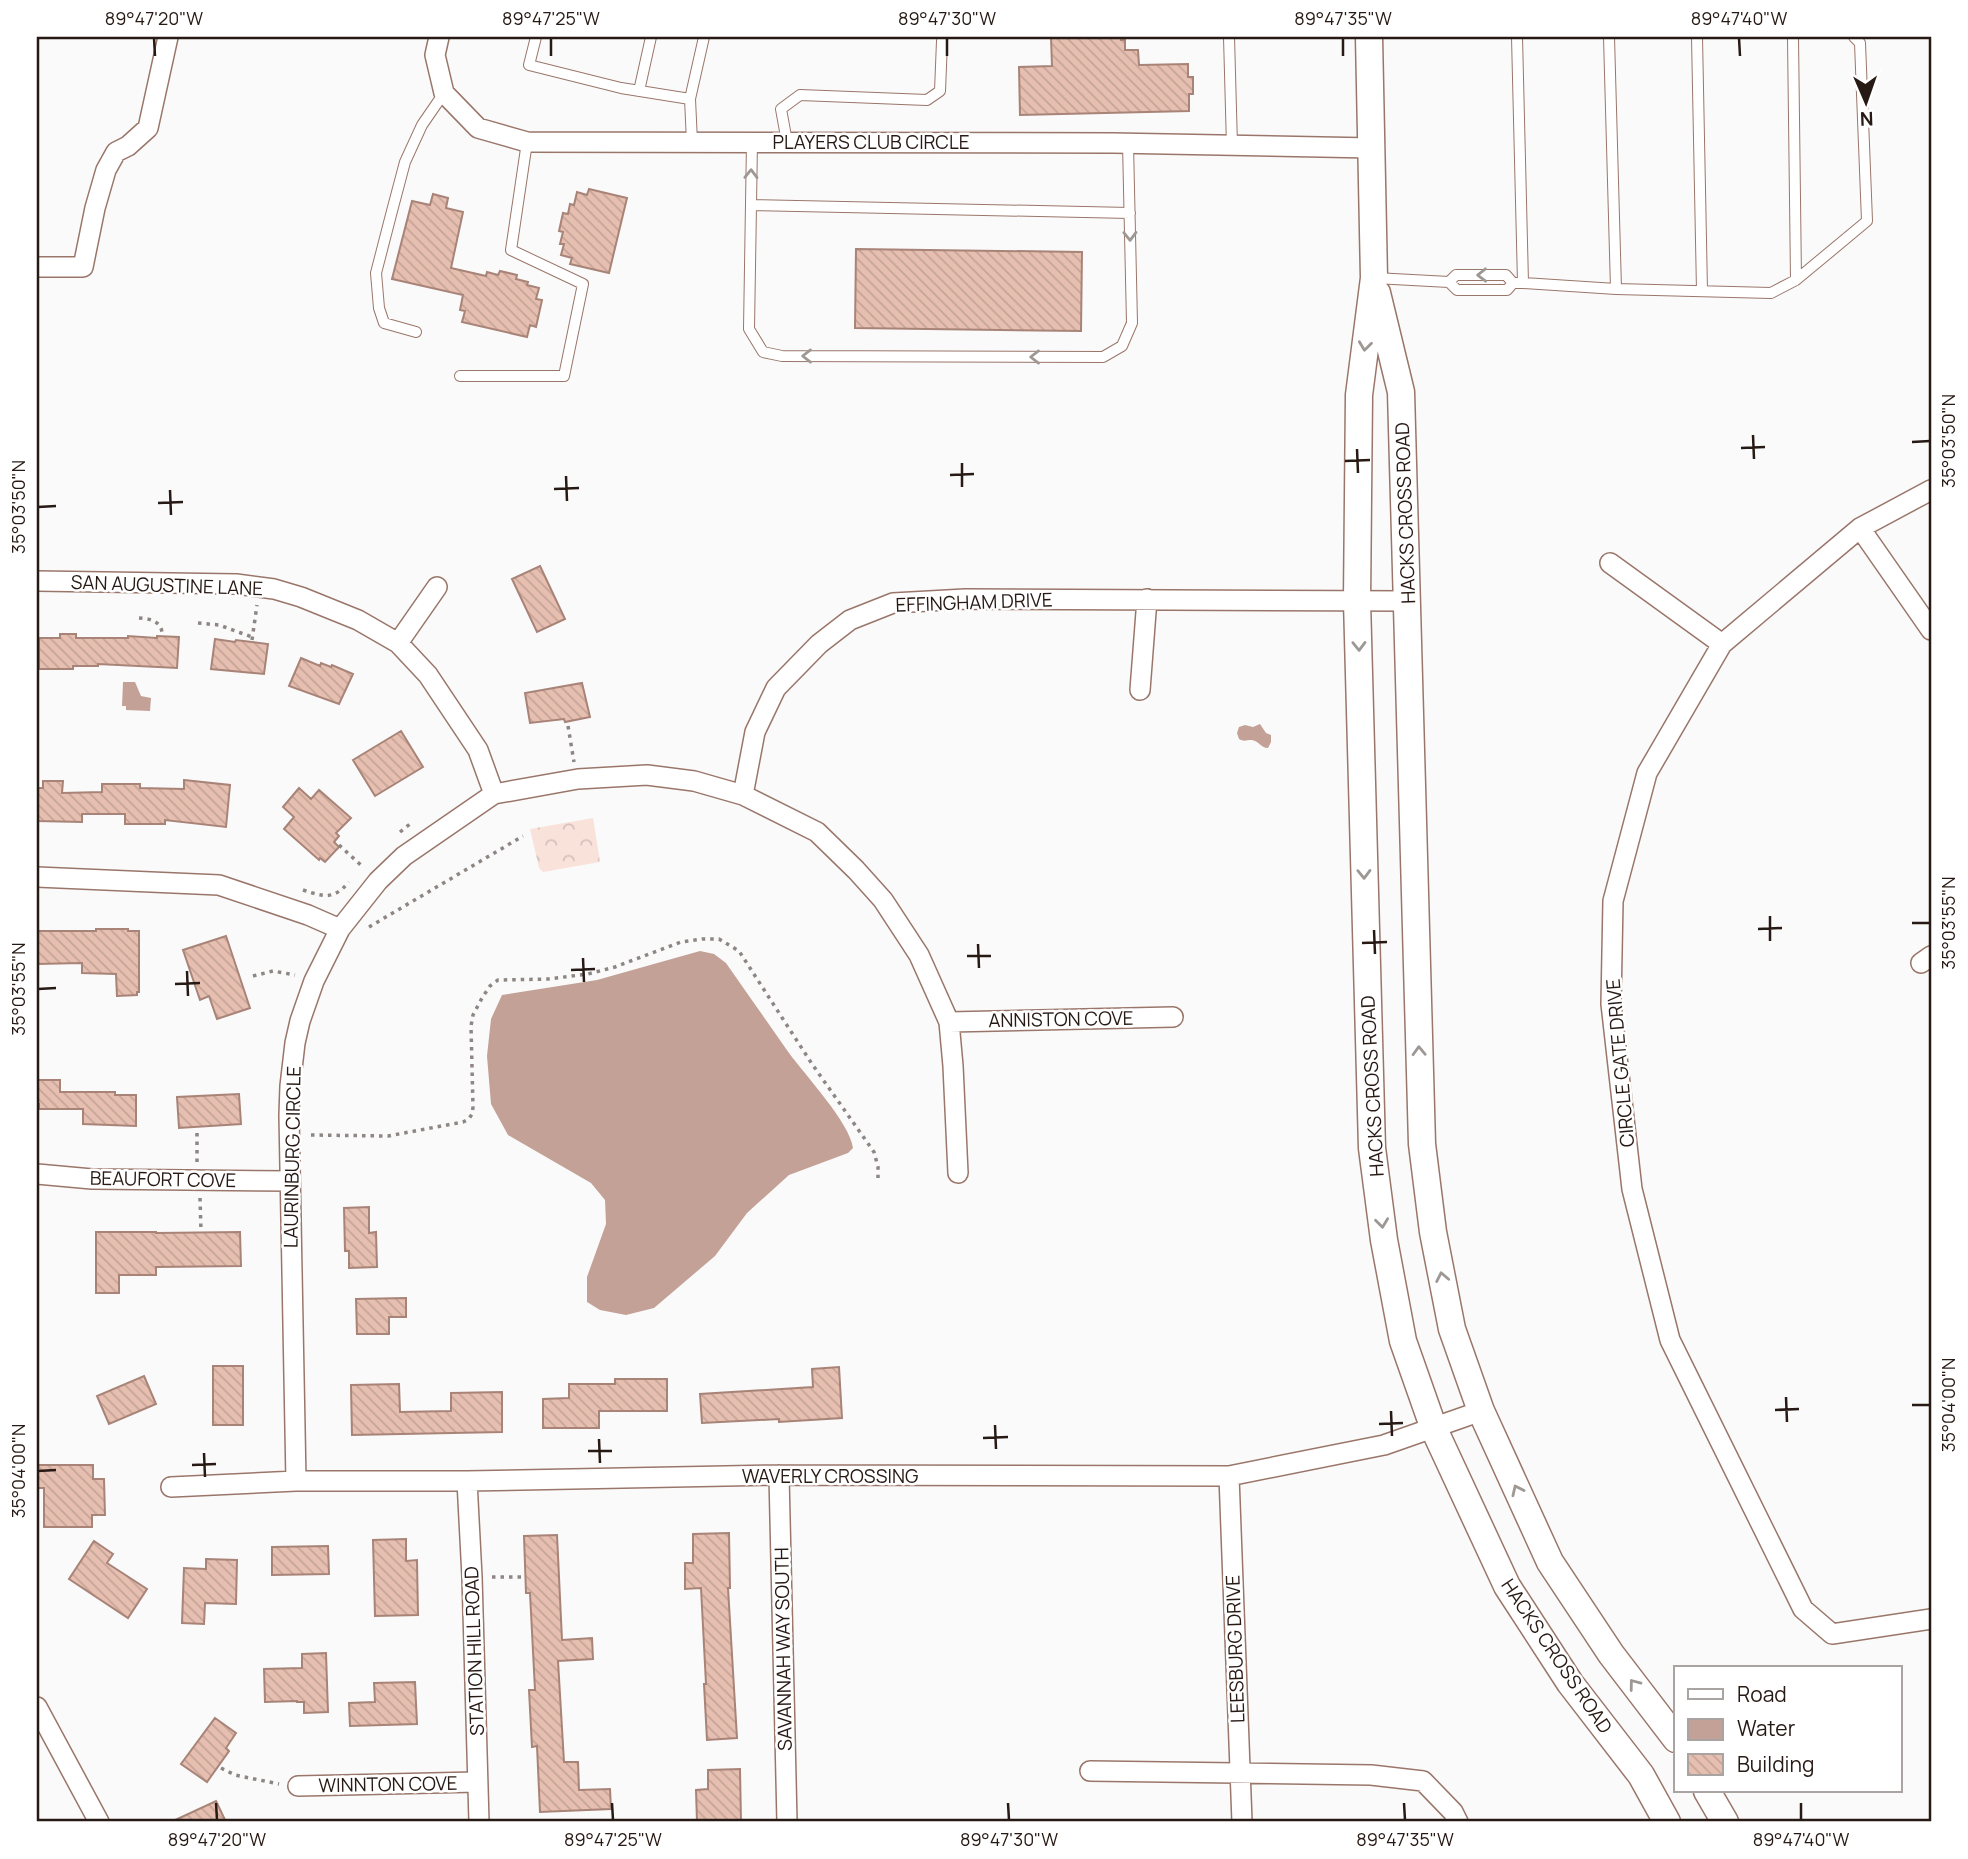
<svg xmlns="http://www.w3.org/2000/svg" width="1968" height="1859" font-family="Manrope,sans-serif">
  <defs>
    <pattern id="park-crowns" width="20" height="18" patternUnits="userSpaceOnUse" patternTransform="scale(1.75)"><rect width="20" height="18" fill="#f9e2da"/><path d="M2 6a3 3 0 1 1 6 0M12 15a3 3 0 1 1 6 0" fill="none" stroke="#d5c1ba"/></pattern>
    <pattern id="building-back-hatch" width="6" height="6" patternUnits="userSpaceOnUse" patternTransform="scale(1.75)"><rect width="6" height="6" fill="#e6bfb1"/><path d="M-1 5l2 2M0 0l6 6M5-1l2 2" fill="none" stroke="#c5a497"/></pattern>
  </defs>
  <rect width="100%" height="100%" fill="#fafafa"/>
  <path fill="url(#park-crowns)" d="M593,818L600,862L543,872L539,868L530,829Z"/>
  <path fill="#c3a196" d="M123,682H135L141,696L151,698L150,711L126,710V706H122Z
    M1260,724L1266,733L1271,735V742L1268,748C1261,748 1259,741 1252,740C1246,740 1244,742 1239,739L1237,733L1239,727L1245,725L1253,727Z
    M700,951L714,954L726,963C747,993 768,1023 789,1053C805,1075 850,1123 853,1148L848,1153L789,1175L747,1213L715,1256L654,1308L626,1315L600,1310L587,1302V1277L606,1224L605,1200L591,1183L508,1135L491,1104L487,1056L491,1019L502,995L597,980Z"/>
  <path fill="url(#building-back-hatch)" stroke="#a88377" stroke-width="2" d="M1051,37H1121V40H1125V50H1138L1139,65L1188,64V77H1193V94H1189V111L1020,115L1019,67L1052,66Z
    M589,189L627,198L609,273L570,264L572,258L561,255L564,244H560L563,232L559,231L563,213L568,214L570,204L574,205L577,192L587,195Z
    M433,194L448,198L446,208L463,212L451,268L486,276L487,272L498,275L500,271L517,275L516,279L528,282L527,285L539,288L536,299L542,300L536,327L530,325L527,337L462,322L465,311L460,310L463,295L392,279L412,201L430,205Z
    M856,249L1082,252L1081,331L855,328Z
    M540,566L565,619L537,632L512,579Z
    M60,634H76V638H128V636L157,638V636L179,637L177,668L98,664V666H73V669H39V638H60Z
    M215,639L235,642L236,640L268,644L264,674L211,669Z
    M301,658L320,666L321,663L331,667L332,665L353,674L339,704L289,686Z
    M582,683L590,717L565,722L564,719L530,723L525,693Z
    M401,731L423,767L375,796L353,760Z
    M184,780L230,785L226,827L165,820V824H125V814H82V822L37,821V788H43V781H63L62,793L102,792V784H140V788L184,789Z
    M299,788L311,799L319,790L351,818L336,833L339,836L334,842L339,847L325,862L320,858L319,860L284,829L294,817L283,807Z
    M96,929H128V931H139V992H137V995L117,996L116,974L82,973V963L37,964V931H96Z
    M226,936L250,1008L217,1019L209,996L200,1000L183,950Z
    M37,1080H60V1092H115V1095H136V1126L83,1124V1109H39V1104H37Z
    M239,1094L241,1124L179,1128L177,1097Z
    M369,1207V1233L376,1232L377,1267L349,1268V1251H345L344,1208Z
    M96,1232H156V1233L240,1232L241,1266L156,1267V1275H119V1293H96Z
    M406,1298V1317H389V1334H357L356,1299Z
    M213,1366H243V1425H213Z
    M839,1367L842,1418L779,1422V1419L702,1423L700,1394L813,1387L812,1369Z
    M144,1376L156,1404L109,1424L97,1396Z
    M615,1379H667V1411H599V1428H543V1399L569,1398V1384H615Z
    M399,1384L400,1412L451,1411V1393L502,1392V1432L352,1435L351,1385Z
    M37,1465H93V1479H104L105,1515H92V1527H44V1488H37Z
    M729,1533L730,1588H728L737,1738L707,1740L704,1684H706L701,1588L685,1589V1563H693V1534Z
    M557,1535L562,1640L592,1638L593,1659L558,1661L564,1762H578L579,1790L610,1789L611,1809L540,1812L537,1746L532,1747L529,1690H535L530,1593H526L524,1536Z
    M406,1539V1561L417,1560L418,1615L375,1616L373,1540Z
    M94,1541L113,1554L107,1563L147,1589L128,1618L69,1579Z
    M328,1546L329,1574L272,1575V1547Z
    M206,1559L237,1560L236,1604L205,1603L204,1624L182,1623L184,1568L206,1569Z
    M326,1653L328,1712L304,1713V1702H297V1701L265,1702L264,1669L302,1668V1654Z
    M415,1682L417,1724L350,1726L349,1703L375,1702L374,1683Z
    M215,1718L236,1733L226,1748L229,1751L207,1782L181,1764Z
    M740,1769L741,1822H697L696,1790L708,1789V1770Z
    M216,1801L226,1822H171Z"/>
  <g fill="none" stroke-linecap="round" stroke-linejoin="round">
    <g stroke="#9a766a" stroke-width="12">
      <path id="service" d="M536,37L529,65L621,88L690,99L692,142
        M1229,37L1232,146
        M1517,37L1523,283
        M1609,37L1616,289
        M1697,37L1702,291
        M1793,37L1796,280
        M639,91L651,37
        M690,99L704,37
        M752,142L749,329L763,352L782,356L1103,357L1122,346L1132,323L1128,144
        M787,142L781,109L800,95L927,100L940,91L942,41
        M751,205L1130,213
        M1375,278L1449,282L1457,290H1507L1513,283H1523L1616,289L1771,293L1796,280L1867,221L1860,43L1854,37
        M1449,282L1456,275H1506L1513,283
        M416,332L384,323L379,308L376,273L392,211L405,162L422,125L444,93
        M460,376H564L583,284L511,250L527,142"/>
    </g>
    <g stroke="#9a766a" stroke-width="22">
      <path id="minor" d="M439,37L435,55L444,93L478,128L527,142L1113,143L1372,148
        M37,267H83L95,208L106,170L116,152L128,146L148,128L168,37
        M1931,490L1860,528L1722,644L1647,773L1613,901L1611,1004L1632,1189L1670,1340L1803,1609L1832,1634L1931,1619
        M1860,528L1931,630
        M1610,563L1722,644
        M37,581L236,584L274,589L301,597L358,620L398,643L428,675L478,750L494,794
        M398,643L437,587
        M1140,690L1147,599
        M743,795L755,732L776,688L819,644L850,620L893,603L965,599L1408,601
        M37,877L219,885L308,915L340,929
        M1921,963L1931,956
        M949,1022L1173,1017
        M37,1174L92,1179L290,1181
        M779,1475L787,1822
        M1229,1476L1242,1822
        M296,1481L289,1115L290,1086L295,1043L300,1021L314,981L340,929L378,881L404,856L494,794L578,779L647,775L694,781L743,795L817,832L856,870L883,900L919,955L949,1022L953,1066L958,1173
        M467,1481L472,1577L479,1822
        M171,1487L296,1481H467L779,1475L1229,1476L1384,1445L1481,1411
        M37,1707L99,1822
        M1090,1771L1371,1775L1423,1781L1453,1812L1458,1822
        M298,1786L477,1782"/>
    </g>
    <g stroke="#9a766a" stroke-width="29">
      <path id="secondary" d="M1369,37L1374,278L1359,395L1357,601L1372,1148L1384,1240L1403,1341L1434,1429L1507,1586L1570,1683L1641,1775L1667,1822
        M1377,293L1401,392L1422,1144L1433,1232L1452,1329L1481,1411L1550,1562L1611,1654L1676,1739
        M1707,1791L1725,1822"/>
    </g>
    <path stroke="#8d8683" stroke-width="3.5" stroke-dasharray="3.5 5" stroke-linecap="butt" d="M139,618C149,619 160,620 162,632
      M198,623L219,625L252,637
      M252,640L257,605
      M568,726L574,762
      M400,832L410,824
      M339,845L363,867
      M303,890C325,897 333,900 349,882
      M369,927L523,836
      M253,976L273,971L295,975
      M311,1135L388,1136L463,1122L469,1119L472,1114L473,1107L471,1026L473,1015L482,998L490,986L498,980L548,979L588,974L615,967L681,942L702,939H719L739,951L812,1064L874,1152L878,1167V1178
      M197,1162V1132
      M200,1198L201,1231
      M492,1577H521
      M221,1768L235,1775L279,1784"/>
    <use href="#service" stroke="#fff" stroke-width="10"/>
    <use href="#minor" stroke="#fff" stroke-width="19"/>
    <use href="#secondary" stroke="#fff" stroke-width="26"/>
  </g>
  <defs><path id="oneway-chevron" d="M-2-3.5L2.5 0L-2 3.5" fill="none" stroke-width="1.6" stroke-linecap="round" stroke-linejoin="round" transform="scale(1.75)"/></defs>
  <g stroke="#9e9895">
    <use href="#oneway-chevron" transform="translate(751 174) rotate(-89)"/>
    <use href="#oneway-chevron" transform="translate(1130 236) rotate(89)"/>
    <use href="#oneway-chevron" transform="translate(1482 275) rotate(179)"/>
    <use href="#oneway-chevron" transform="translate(1365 346) rotate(97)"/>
    <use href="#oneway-chevron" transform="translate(807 356) rotate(-180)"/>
    <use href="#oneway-chevron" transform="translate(1035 357) rotate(-180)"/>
    <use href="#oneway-chevron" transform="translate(1359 646) rotate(89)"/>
    <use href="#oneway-chevron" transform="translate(1364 874) rotate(89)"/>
    <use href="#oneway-chevron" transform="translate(1419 1051) rotate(-92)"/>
    <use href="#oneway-chevron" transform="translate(1382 1223) rotate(83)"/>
    <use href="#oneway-chevron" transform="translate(1442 1277) rotate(-101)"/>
    <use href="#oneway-chevron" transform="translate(1517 1490) rotate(-115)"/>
    <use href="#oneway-chevron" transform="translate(1634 1684) rotate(-127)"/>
  </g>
  <path fill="none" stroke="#271914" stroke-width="2.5" d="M154,38L155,56M551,38V56M947,38V56M1343,38V56M1739,38L1740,56M1753,435L1754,459M1912,442L1930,441M1741,448L1765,447M1357,449L1358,473M1345,461L1370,460M962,463V487M950,475L974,474M566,476L567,501M554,489L579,488M170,490L171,515M158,503L183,502M38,507L56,506M1770,916V941M1912,923H1930M1758,929L1782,928M1374,930L1375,954M1362,943L1387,942M978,944L979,968M967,956H991M583,958L584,982M571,970L595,969M187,971L188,996M175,984L200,983M38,989L56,988M1786,1397L1787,1422M1912,1405H1930M1775,1410L1799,1409M1391,1411L1392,1436M1379,1424L1403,1423M995,1425L996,1449M983,1438L1008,1437M599,1439L600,1463M588,1451H612M204,1453L205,1477M192,1465L216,1464M38,1471L56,1470M216,1803L217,1820M612,1803L613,1820M1008,1803L1009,1820M1404,1803L1405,1820M1801,1803V1820"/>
  <g text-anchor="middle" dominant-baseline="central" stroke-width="5" stroke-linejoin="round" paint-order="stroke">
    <g font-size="19" fill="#271914" stroke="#fff">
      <text x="871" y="142">PLAYERS CLUB CIRCLE</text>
      <text transform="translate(1405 513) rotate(-92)">HACKS CROSS ROAD</text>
      <text transform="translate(167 585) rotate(2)">SAN AUGUSTINE LANE</text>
      <text transform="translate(974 602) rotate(-2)">EFFINGHAM DRIVE</text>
      <text transform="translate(1061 1019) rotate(-1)">ANNISTON COVE</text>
      <text transform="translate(1620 1063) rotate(-95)">CIRCLE GATE DRIVE</text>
      <text transform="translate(1372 1086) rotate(-93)">HACKS CROSS ROAD</text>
      <text transform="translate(292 1157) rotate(-89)">LAURINBURG CIRCLE</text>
      <text transform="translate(163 1179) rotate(1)">BEAUFORT COVE</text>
      <text x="830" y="1476">WAVERLY CROSSING</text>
      <text transform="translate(783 1649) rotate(-91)">SAVANNAH WAY SOUTH</text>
      <text transform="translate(1235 1649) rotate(-92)">LEESBURG DRIVE</text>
      <text transform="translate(474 1651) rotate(-92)">STATION HILL ROAD</text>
      <text transform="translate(1557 1656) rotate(56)">HACKS CROSS ROAD</text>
      <text transform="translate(388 1784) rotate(-1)">WINNTON COVE</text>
    </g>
  </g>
  <rect width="1968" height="1859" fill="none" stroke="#ffffff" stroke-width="77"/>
  <rect x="1674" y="1666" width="228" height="126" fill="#ffffff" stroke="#a9a3a1" stroke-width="2"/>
  <rect x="1688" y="1689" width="35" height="10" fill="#ffffff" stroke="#a9a3a1" stroke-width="2"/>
  <text x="1737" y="1702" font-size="21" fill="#271914">Road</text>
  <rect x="1688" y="1719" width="35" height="21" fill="#c3a196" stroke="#a9a3a1" stroke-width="2"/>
  <text x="1737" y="1736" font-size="21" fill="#271914">Water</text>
  <rect x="1688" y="1754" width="35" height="21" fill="url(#building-back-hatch)" stroke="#a9a3a1" stroke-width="2"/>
  <text x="1737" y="1772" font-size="21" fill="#271914">Building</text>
  <g transform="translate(1866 102) rotate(178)" stroke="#ffffff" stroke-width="5" paint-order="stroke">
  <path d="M0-5L12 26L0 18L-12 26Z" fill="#271914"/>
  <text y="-10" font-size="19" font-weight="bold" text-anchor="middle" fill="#271914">N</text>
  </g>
  <rect x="38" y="38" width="1892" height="1782" fill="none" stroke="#271914" stroke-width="2.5"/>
  <g font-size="18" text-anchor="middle" fill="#271914">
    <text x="154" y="25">89°47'20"W</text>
    <text x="551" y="25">89°47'25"W</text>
    <text x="947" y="25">89°47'30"W</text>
    <text x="1343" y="25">89°47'35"W</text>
    <text x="1739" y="25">89°47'40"W</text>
    <text transform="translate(1949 441) rotate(-90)" y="6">35°03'50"N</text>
    <text transform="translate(19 507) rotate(-90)" y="6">35°03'50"N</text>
    <text transform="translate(1949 923) rotate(-90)" y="6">35°03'55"N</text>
    <text transform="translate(19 989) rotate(-90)" y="6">35°03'55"N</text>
    <text transform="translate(1949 1405) rotate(-90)" y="6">35°04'00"N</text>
    <text transform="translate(19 1471) rotate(-90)" y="6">35°04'00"N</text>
    <text x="217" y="1846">89°47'20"W</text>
    <text x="613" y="1846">89°47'25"W</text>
    <text x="1009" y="1846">89°47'30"W</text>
    <text x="1405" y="1846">89°47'35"W</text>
    <text x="1801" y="1846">89°47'40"W</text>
  </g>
</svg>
